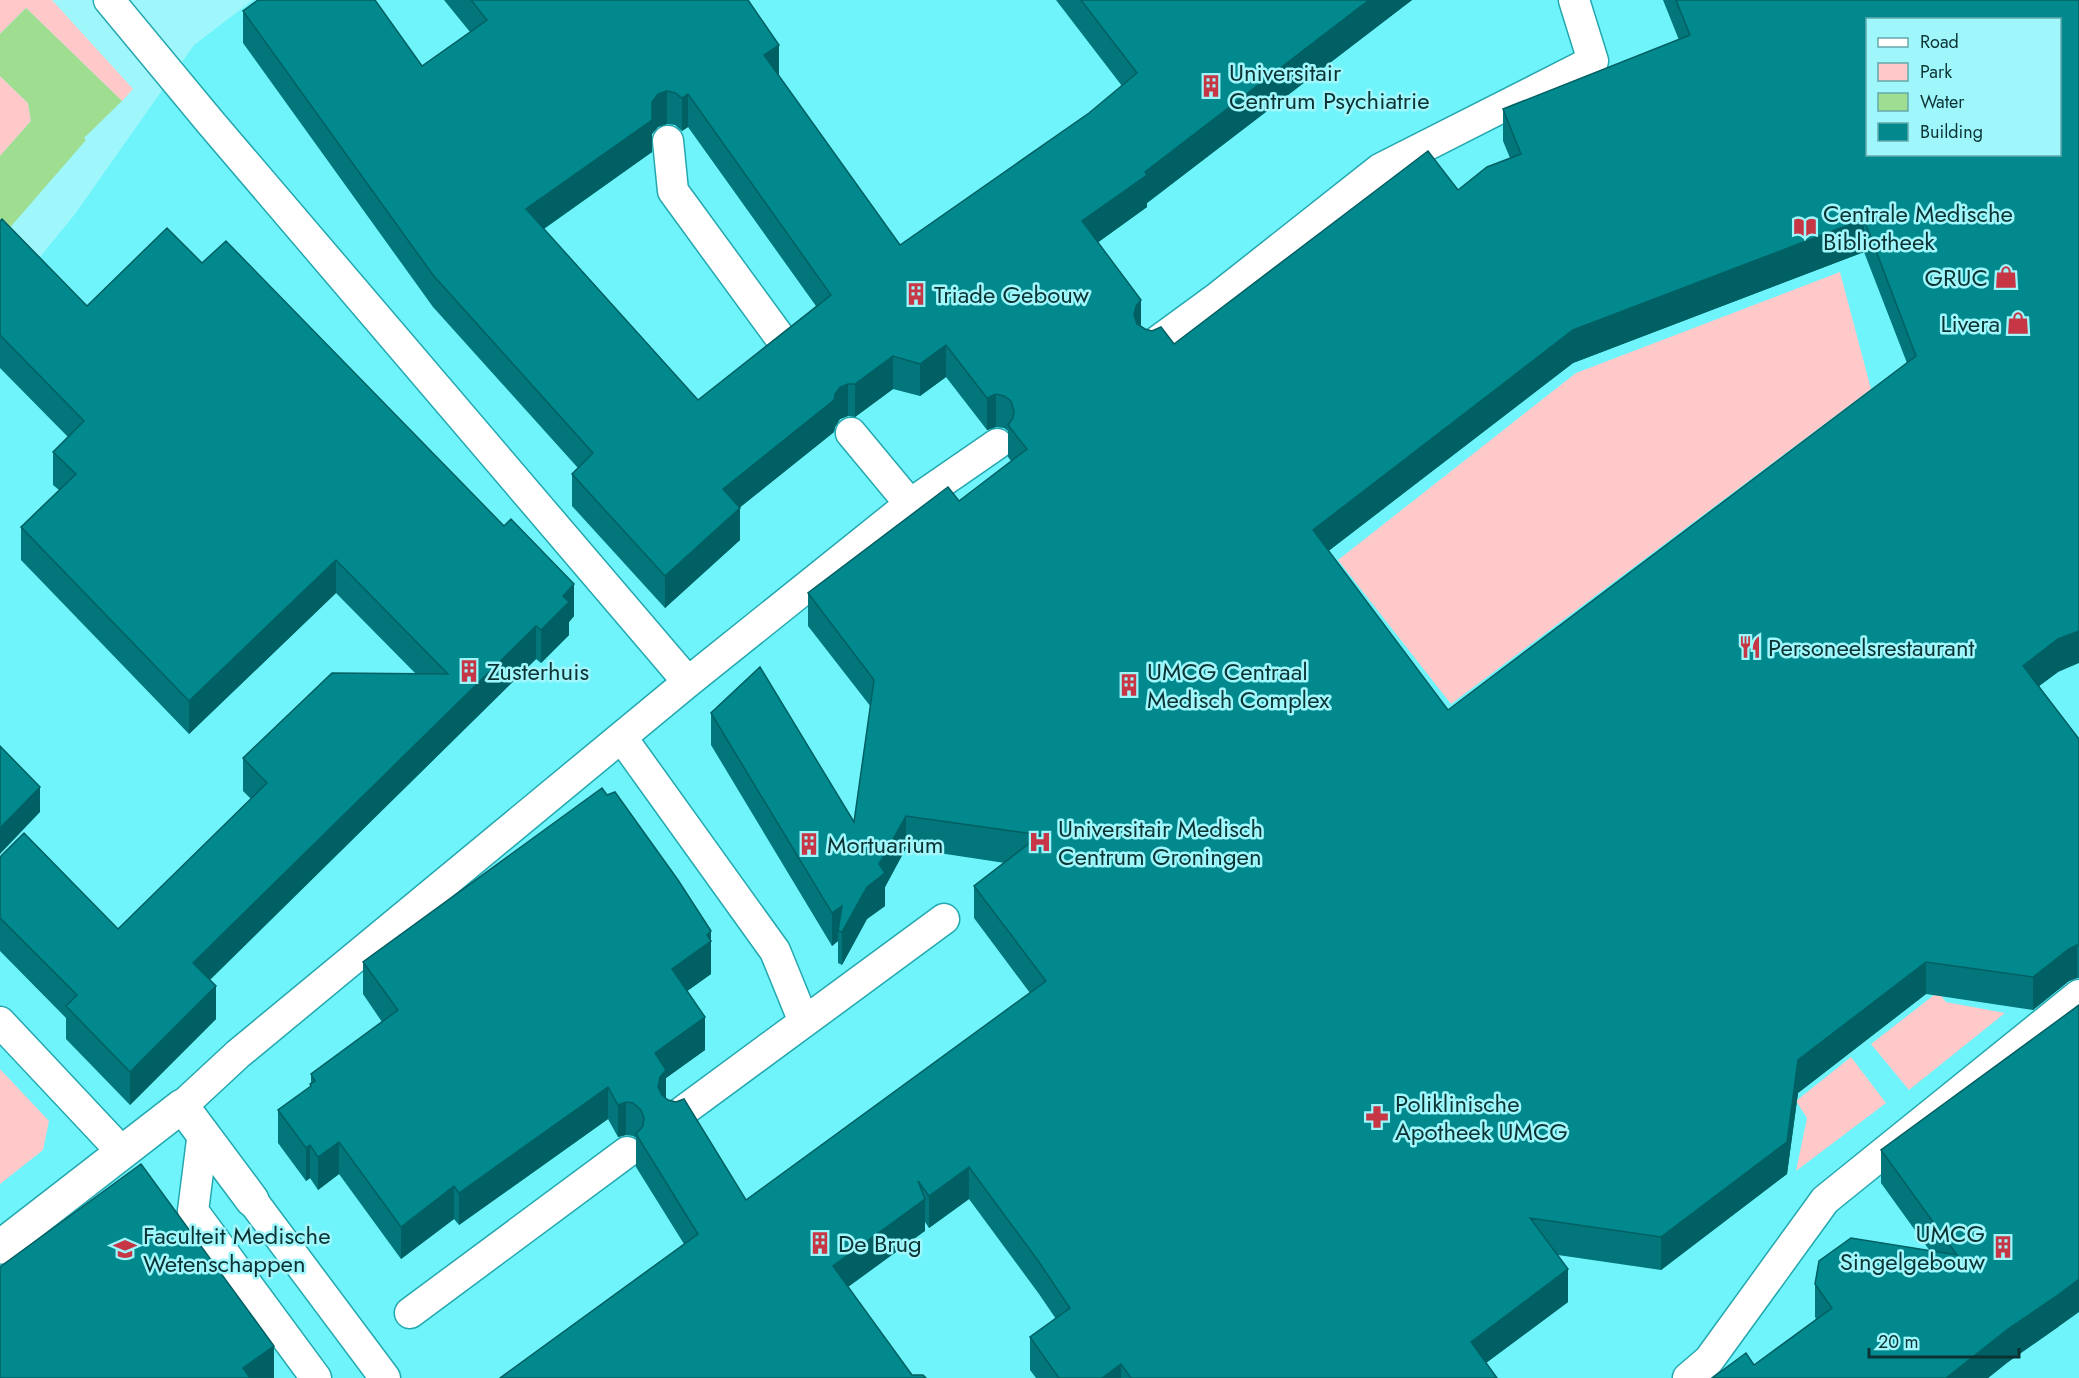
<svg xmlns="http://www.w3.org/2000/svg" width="2079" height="1378" font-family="Jost,sans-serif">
  <rect width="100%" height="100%" fill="#9ff7fc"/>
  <path fill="#70f4fb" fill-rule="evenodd" d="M253,0H2079V1378H0V306L75,214L194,45ZM1868,20H2060V154H1868Z"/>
  <path fill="#fec9c8" d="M0,0H52L133,89L122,101L26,8L0,34Z
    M0,76L28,103L31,121L0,156Z
    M1840,272L1871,389L1451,704L1338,560L1576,373Z
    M1938,992L1946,1002L2005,1013L1909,1090L1871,1044Z
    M1851,1057L1886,1103L1796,1171L1807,1118L1796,1101Z
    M0,1069L49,1121L43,1150L0,1184Z"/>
  <path fill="#9fdd91" d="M26,8L122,101L84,138L86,140L0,239V156L31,121L28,103L0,76V34Z"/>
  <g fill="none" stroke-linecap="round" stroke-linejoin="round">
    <g stroke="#24a7ae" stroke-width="33">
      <path id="service" d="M109,0L211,123L688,682
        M668,141L673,191L784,343
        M1151,346L1218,297L1380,169L1593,61L1574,0
        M851,433L910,504
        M622,738L775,951L804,1022
        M0,1022L123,1153
        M182,1106L238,1054L688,682L910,504L997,444
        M675,1117L944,919
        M203,1132L193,1211L316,1378
        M252,1200L385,1378
        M410,1313L627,1152
        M1688,1378L1709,1360L1825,1200L2079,995"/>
    </g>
    <g stroke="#24a7ae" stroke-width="36">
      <path id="minor" d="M0,1247L182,1106L252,1200"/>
    </g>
    <use href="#service" stroke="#fff" stroke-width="30"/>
    <use href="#minor" stroke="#fff" stroke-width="33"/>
  </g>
  <path fill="#02767a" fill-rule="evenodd" d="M444,0H748L779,76L900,245L1089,113L1122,86L1056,0H1412L1147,203V207L1098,242L1141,327L1145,329L1174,344L1458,190L1510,158L1503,141V109L1679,40L1663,0H2079L2058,672L2039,686L2079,739V978H2077L2069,981L2033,1010L1926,994L1798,1093L1787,1174L1661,1270L1558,1255L1568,1302L1486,1363L1497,1378H1036L1030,1370V1337L1056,1319L1039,1294L969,1199L929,1228L925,1222V1231L500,1378L684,1244L636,1167V1138L633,1136L626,1135L618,1137L608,1119L459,1225L454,1219L401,1259L339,1174L318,1190L310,1178L306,1181L278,1143V1110L310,1087V1084L311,1083V1074L382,1022L363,994V962L711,940V974L687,991L705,1050L666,1078V1098L746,1200L1030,993L974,918V886L1005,863L906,848L885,887V906L867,919L842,965L838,963V941L832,946L711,745V713L854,822L871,707L808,626V593L959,501L1011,461L1008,457V431L1004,428L996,427L987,430L946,377L920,396L893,389L855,417L848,416L840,419L835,427L834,432L740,507V540L665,608L572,506V474L578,468L433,307L243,43V11L422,66L470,32ZM667,124L675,125L682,131L688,127L816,306L698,400L544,229L652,152V134L658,127ZM1864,252L1907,363L1448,710L1328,551L1573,363Z
    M0,221L87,306L202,263L574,616L569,622V635L541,663L536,659L210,980L216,1019L130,1105L66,1039V1018L0,951V857L118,929L251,799L243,791V758L415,673L336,593L189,734L21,560V527L59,490L53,485V452L68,437L0,368Z
    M1881,1150L2058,1327L2008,1362L1988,1378H1712L1754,1365L1816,1319L1815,1317V1284L1930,1251L1881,1183Z"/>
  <path fill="#016063" d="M1369,0H1412L1147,203V207L1082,254V221Z
    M779,45V77L764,55Z
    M667,91V124L658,127L652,134V152L526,241V209L652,102L658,94Z
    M688,94V127L682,131V98Z
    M1864,219V252L1573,363L1313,563V530L1573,330Z
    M1141,300V332L1134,315L1136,306Z
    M946,345V377L920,396V364Z
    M893,356V389L855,417V384Z
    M848,384V416L840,419L835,427L834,432L723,521V489L835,394L840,387Z
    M996,394V427L987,430V398Z
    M740,508V540L665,608V576Z
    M336,560V593L189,734V701Z
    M574,584V616L569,622V635L541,663V630L563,596Z
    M536,626V659L193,996V963Z
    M2079,631V663L2058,672L2023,698V666L2058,639Z
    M40,787V812L0,854V828Z
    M906,816V848L885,887V906L867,919L842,965V932Z
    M842,906L838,931V941L832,946V913Z
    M711,931V974L672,1002V969Z
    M2077,945V978L2069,981L2033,1010V977L2069,949Z
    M1926,962V994L1798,1093L1787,1174L1661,1270V1237L1798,1060Z
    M216,986V1019L130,1105V1072Z
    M705,1017V1050L666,1078V1102L660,1110L655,1053Z
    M608,1087V1119L459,1225V1193Z
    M626,1102V1135L618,1137V1105Z
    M339,1142V1174L318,1190V1157Z
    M310,1145V1178L306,1181V1148Z
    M969,1167V1199L929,1228V1196Z
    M454,1186V1219L401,1259V1227Z
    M925,1199V1231L833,1298V1266Z
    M1568,1269V1302L1471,1374V1342Z
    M2079,1279V1312L2058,1327L2008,1362L1988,1378H1946L2008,1329Z
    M274,1346V1378H243V1368Z
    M1121,1364V1378H1102Z"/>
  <path fill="#02898e" stroke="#016063" stroke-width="1.5" fill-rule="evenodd" d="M258,0H375L422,66L487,20L471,0H748L779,45L764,55L900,245L1089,113L1137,73L1081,0H1369L1145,172L1147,175L1082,221L1141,300L1136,306L1134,315L1137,324L1145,329L1152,331L1161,327L1174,344L1428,151L1458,190L1487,167L1521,154L1503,109L1690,35L1676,0H2079V631L2058,639L2023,666L2079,739V946L2077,945L2069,949L2033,977L1926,962L1798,1060L1787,1142L1661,1237L1530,1218L1568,1269L1471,1342L1497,1378H1131L1121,1364L1102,1378H1059L1030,1337L1070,1308L1039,1262L969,1167L929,1196L918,1181L925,1199L833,1266L912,1375H923L926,1378H500L698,1234L636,1134L643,1126L644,1118L641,1110L633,1103L626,1102L618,1105L608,1087L459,1193L454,1186L401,1227L339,1142L318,1157L310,1145L306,1148L278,1110L311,1086L310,1084L315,1081L311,1074L398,1010L363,962L602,788L607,795L615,792L678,880L711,931L707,935L711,941L672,969L705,1017L655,1053L666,1070L660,1077L658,1087L662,1095L668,1100L676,1102L684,1099L746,1200L1046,981L974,886L1040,835L906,816L879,864L885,873L867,887L842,932L838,931L842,906L832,913L711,713L760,667L854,822L874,680L808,593L948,487L959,501L1027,449L1008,425L1013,418L1014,411L1011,401L1004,396L996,394L987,398L946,345L920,364L893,356L855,384H848L840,387L835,394L834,400L723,489L740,508L665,576L572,474L593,453L433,275L243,11ZM1868,20H2060V154H1868ZM667,91L675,93L682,98L688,94L831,295L698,400L526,209L652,120V102L658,94ZM1864,219L1916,356L1448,710L1313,530L1573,330Z
    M2,219L87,306L167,228L202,263L226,241L504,526L511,519L574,584L563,596L569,602L541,630L536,626L193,963L216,986L130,1072L66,1006L77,995L0,918V857L24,833L118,929L267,783L243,758L332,673L448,674L336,560L189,701L21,527L76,474L53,452L84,421L0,335V221Z
    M0,746L40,787L0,828Z
    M2079,1005V1279L2058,1295L2008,1329L1946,1378H1712L1746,1353L1754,1365L1832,1308L1815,1284L1819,1261L1851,1238L1957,1255L1881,1150Z
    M141,1164L274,1346L243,1368L250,1378H0V1267Z"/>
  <defs>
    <g id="building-bare" transform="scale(1.8)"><path d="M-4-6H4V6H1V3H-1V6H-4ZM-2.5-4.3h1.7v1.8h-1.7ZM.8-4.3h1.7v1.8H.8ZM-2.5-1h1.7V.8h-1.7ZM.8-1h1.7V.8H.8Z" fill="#c63645" stroke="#9ff7fc" stroke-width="2.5" paint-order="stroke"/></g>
    <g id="library-bare" transform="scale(1.8)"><path d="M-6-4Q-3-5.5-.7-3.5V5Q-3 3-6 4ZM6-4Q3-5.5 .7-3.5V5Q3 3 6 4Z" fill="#c63645" stroke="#9ff7fc" stroke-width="2.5" paint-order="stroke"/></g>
    <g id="shop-bare" transform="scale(1.8)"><path d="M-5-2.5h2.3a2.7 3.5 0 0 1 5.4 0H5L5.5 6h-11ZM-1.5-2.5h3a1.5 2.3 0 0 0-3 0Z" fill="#c63645" stroke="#9ff7fc" stroke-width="2.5" paint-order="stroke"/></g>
    <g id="restaurant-bare" transform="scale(1.8)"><path d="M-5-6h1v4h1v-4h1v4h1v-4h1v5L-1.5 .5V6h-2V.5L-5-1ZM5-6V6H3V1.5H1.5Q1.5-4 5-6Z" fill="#c63645" stroke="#9ff7fc" stroke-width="2.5" paint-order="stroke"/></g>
    <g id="hospital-bare" transform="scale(1.8)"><path d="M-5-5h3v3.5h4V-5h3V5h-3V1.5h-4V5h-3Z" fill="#c63645" stroke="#9ff7fc" stroke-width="2.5" paint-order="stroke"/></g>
    <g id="pharmacy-bare" transform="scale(1.8)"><path d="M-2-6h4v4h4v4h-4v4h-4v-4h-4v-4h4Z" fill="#c63645" stroke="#9ff7fc" stroke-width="2.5" paint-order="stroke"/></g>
    <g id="university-bare" transform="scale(1.8)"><path d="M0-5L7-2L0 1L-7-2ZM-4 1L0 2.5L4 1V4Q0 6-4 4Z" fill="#c63645" stroke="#9ff7fc" stroke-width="2.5" paint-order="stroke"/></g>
  </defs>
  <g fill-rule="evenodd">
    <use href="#building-bare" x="1211" y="86"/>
    <use href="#library-bare" x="1805" y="227"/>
    <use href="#shop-bare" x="2006" y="277"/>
    <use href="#building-bare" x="916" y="294"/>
    <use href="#shop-bare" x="2018" y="323"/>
    <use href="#restaurant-bare" x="1750" y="647"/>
    <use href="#building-bare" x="469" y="671"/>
    <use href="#building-bare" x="1129" y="685"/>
    <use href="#hospital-bare" x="1040" y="842"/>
    <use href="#building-bare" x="809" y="844"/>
    <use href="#pharmacy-bare" x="1377" y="1117"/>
    <use href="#building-bare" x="820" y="1243"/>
    <use href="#building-bare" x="2003" y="1247"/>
    <use href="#university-bare" x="125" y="1249"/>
  </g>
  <g text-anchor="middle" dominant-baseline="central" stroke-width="5" stroke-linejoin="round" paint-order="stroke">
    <g font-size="24" fill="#0c3334" stroke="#9ff7fc" text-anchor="start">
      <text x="1229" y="72">Universitair<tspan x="1229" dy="28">Centrum Psychiatrie</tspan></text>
      <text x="1823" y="213">Centrale Medische<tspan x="1823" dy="28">Bibliotheek</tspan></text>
      <text x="1988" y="277" text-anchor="end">GRUC</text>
      <text x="934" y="294">Triade Gebouw</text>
      <text x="2000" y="323" text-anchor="end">Livera</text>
      <text x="1768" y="647">Personeelsrestaurant</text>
      <text x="487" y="671">Zusterhuis</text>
      <text x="1147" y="671">UMCG Centraal<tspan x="1147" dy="28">Medisch Complex</tspan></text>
      <text x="1058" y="828">Universitair Medisch<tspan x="1058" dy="28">Centrum Groningen</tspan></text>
      <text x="827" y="844">Mortuarium</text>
      <text x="1395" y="1103">Poliklinische<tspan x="1395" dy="28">Apotheek UMCG</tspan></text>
      <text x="1985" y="1233" text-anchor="end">UMCG<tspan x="1985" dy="28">Singelgebouw</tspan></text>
      <text x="143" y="1235">Faculteit Medische<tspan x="143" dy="28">Wetenschappen</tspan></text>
      <text x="838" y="1243">De Brug</text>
    </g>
  </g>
  <rect x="1866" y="18" width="195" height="138" fill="#9ff7fc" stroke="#64a9ac" stroke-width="1.5"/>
  <rect x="1878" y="38" width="30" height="9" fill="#ffffff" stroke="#64a9ac" stroke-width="1.5"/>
  <text x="1920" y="48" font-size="18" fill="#0c3334">Road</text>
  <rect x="1878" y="63" width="30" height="18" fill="#fec9c8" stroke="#64a9ac" stroke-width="1.5"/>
  <text x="1920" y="78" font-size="18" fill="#0c3334">Park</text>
  <rect x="1878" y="93" width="30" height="18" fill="#9fdd91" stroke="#64a9ac" stroke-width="1.5"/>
  <text x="1920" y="108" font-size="18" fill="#0c3334">Water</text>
  <rect x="1878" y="123" width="30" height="18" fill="#02898e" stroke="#64a9ac" stroke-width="1.5"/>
  <text x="1920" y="138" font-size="18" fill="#0c3334">Building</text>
  <path d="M1869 1348v9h150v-9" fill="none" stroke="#0c3334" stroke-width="3"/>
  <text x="1878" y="1348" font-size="18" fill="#0c3334" stroke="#9ff7fc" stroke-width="4.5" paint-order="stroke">20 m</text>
</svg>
